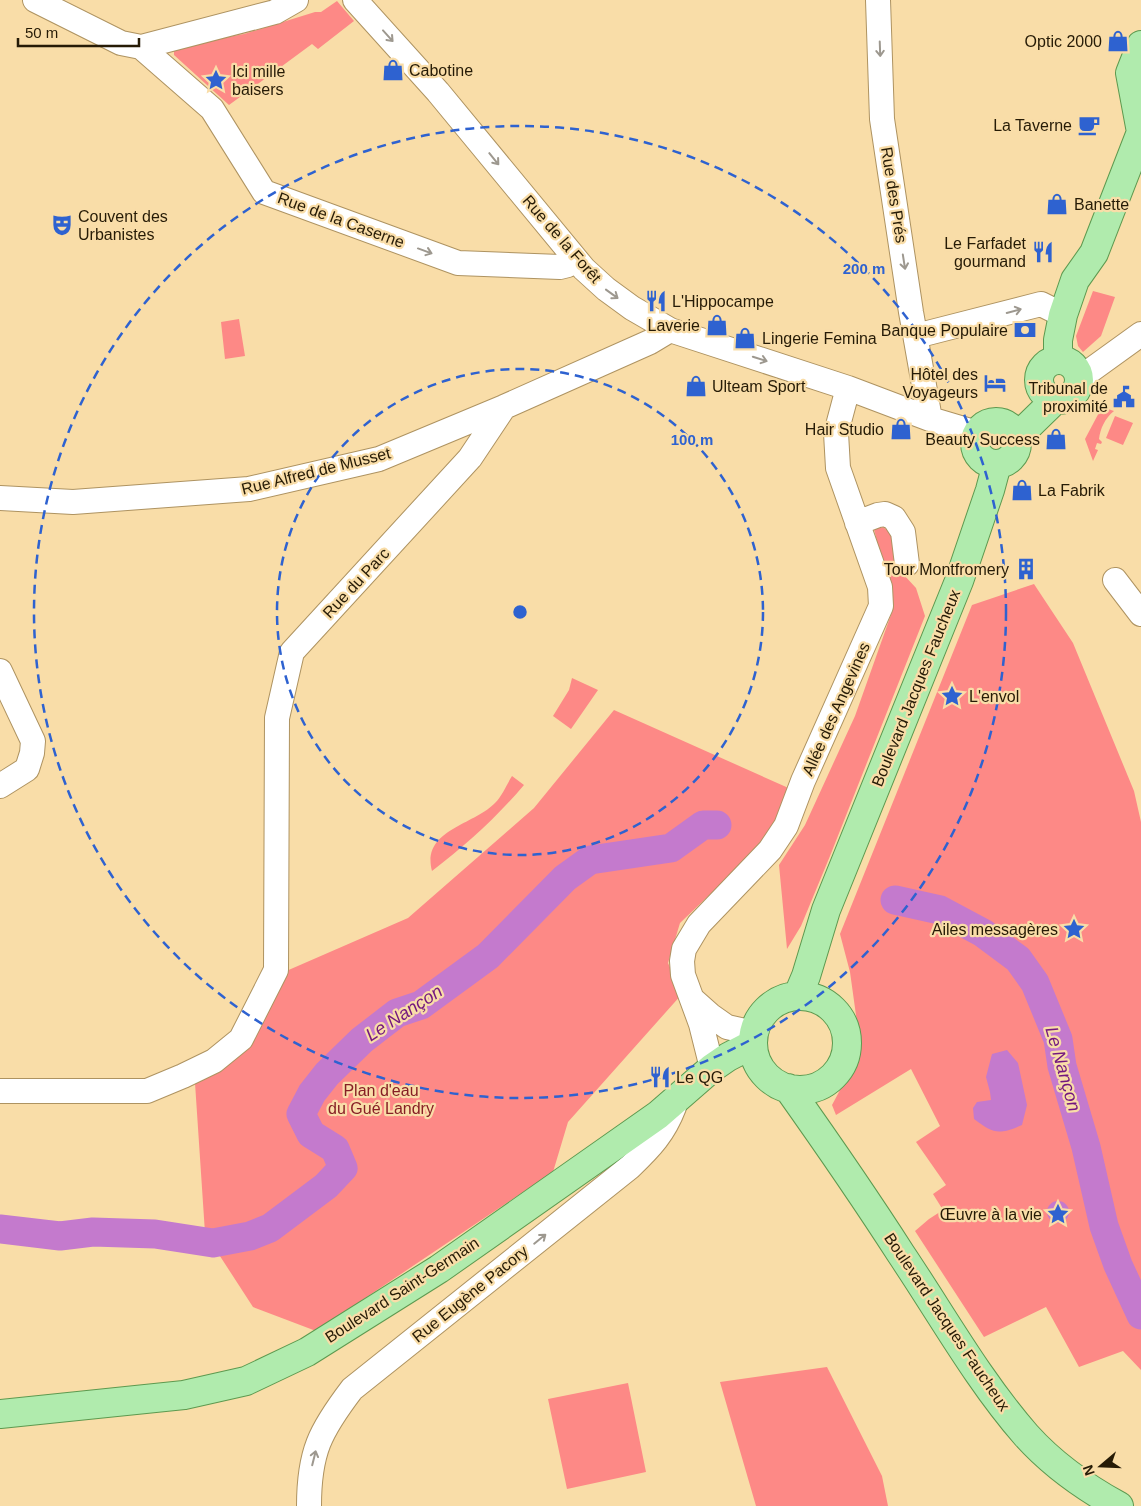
<svg xmlns="http://www.w3.org/2000/svg" width="1141" height="1506" font-family="Arial,sans-serif">
  <rect width="100%" height="100%" fill="#f9dda8"/>
  <path fill="#fd8986" d="M337,1L354,21L318,49L312,44L229,105L174,55V48L176,47L244,34L315,12H321Z
    M1093,291L1115,297L1101,336L1083,352L1078,346L1076,336Z
    M239,319L245,356L225,359L221,322Z
    M1102,407L1114,411C1105,418 1100,429 1099,439L1102,442L1101,444L1097,443L1095,449L1098,450L1093,461L1085,439Z
    M1115,416L1133,423L1123,445L1106,438Z
    M883,527L891,533L897,561L904,575L916,588L925,616L830,856L801,926L787,949L779,865L805,825L855,716L893,609L874,529Z
    M1034,584L1073,643L1134,791L1141,822V1370L1123,1351L1079,1367L1046,1307L984,1337L915,1231L929,1219L943,1210L933,1194L946,1185L916,1142L940,1126L911,1069L836,1115L832,1105L861,1051L850,972L840,934L972,605Z
    M572,678L598,690L571,729L553,716L569,690Z
    M614,710L793,790L772,835L680,923L668,963L682,994L568,1122L553,1172L316,1331L253,1307L205,1233L195,1083L284,972L408,918L534,808Z
    M512,776L524,785C496,818 466,845 432,871C421,830 474,825 495,803C502,796 507,784 512,776Z
    M827,1367L882,1476L888,1506H756L720,1382Z
    M628,1383L646,1472L567,1489L548,1399Z"/>
  <path fill="#c47acd" d="M1007,1050L1018,1063L1027,1105L1022,1125C998,1135 994,1134 974,1119L973,1108L977,1102L991,1100L990,1092L986,1077L992,1054Z
    M1047 1212a11 11 0 1 1 22 0a11 11 0 1 1-22 0Z"/>
  <g fill="none" stroke-linecap="round" stroke-linejoin="round">
    <path stroke="#c47acd" stroke-width="29" d="M895,900L940,910L983,933L1018,959L1035,983L1058,1039L1062,1066L1086,1147L1104,1226L1118,1265L1141,1315
      M0,1229L60,1236L93,1232L155,1234L213,1243L250,1236L270,1228L326,1186L343,1168L335,1149L311,1134L301,1114L312,1093L327,1074L362,1040L397,1013L421,1005L488,956L565,878L590,860L671,848L703,825H717"/>
    <g stroke="#ae9361" stroke-width="26">
      <path id="minor" d="M35,0L121,43L141,47L275,12L296,0
        M355,0L438,92L584,269L606,289L632,308L670,330L848,388L930,419L977,433
        M878,0L882,119L911,312L930,419
        M141,47L212,109L264,192L458,263L560,267L568,265L575,259
        M916,336L1041,304L1063,315
        M1080,378L1141,334
        M0,498L73,502L249,489L379,459L504,407
        M857,523L878,515L885,514L894,518L903,532L907,564
        M1115,580L1141,614
        M0,671L33,741L32,753L27,769L0,786
        M692,999L710,1015L727,1027L754,1033
        M712,1068L701,1024L683,975L682,961L684,949L699,924L770,850L786,826L803,781L881,606L880,587L838,468L836,433L848,388
        M0,1091H147L183,1076L214,1061L241,1039L276,970L277,718L292,652L470,458L504,407L650,342L670,330
        M309,1506C309,1452 320,1431 352,1389L630,1167C651,1147 664,1133 674,1107"/>
    </g>
    <g stroke="#5d994f" stroke-width="30">
      <path id="major" d="M1058,359V340L1063,315L1075,280L1094,253L1141,132L1130,73L1141,45
        M1039 380a20 20 0 1 1 40 0a20 20 0 1 1-40 0Z
        M975 443a21 21 0 1 1 42 0a21 21 0 1 1-42 0Z
        M1016,438L1055,400
        M798,995L806,976L826,910L959,581L990,490L997,464
        M753 1043a47 47 0 1 1 94 0a47 47 0 1 1-94 0Z
        M788,1088C827,1143 865,1198 901,1254C942,1315 978,1380 1026,1435C1052,1464 1086,1488 1119,1506
        M0,1414L184,1395L246,1381L307,1352L439,1269L658,1115L712,1068L728,1057L753,1044"/>
    </g>
    <use href="#minor" stroke="#fff" stroke-width="24"/>
    <use href="#major" stroke="#b0ebad" stroke-width="28"/>
  </g>
  <defs><path id="oneway-shaft" d="M-6 0H5M1.5-3L5.5 0L1.5 3" fill="none" stroke-width="1.6" stroke-linecap="round" stroke-linejoin="round" transform="scale(1.25)"/></defs>
  <g stroke="#9d988f">
    <use href="#oneway-shaft" transform="translate(388 36) rotate(48)"/>
    <use href="#oneway-shaft" transform="translate(880 49) rotate(88)"/>
    <use href="#oneway-shaft" transform="translate(494 159) rotate(51)"/>
    <use href="#oneway-shaft" transform="translate(425 251) rotate(20)"/>
    <use href="#oneway-shaft" transform="translate(904 262) rotate(81)"/>
    <use href="#oneway-shaft" transform="translate(612 294) rotate(36)"/>
    <use href="#oneway-shaft" transform="translate(1014 311) rotate(-15)"/>
    <use href="#oneway-shaft" transform="translate(760 359) rotate(18)"/>
    <use href="#oneway-shaft" transform="translate(540 1239) rotate(-39)"/>
    <use href="#oneway-shaft" transform="translate(314 1458) rotate(-76)"/>
  </g>
  <g fill="none" stroke="#2e62d0" stroke-width="2.5" stroke-dasharray="9 6">
    <circle cx="520" cy="612" r="243"/>
    <circle cx="520" cy="612" r="486"/>
  </g>
  <defs>
    <g id="shop-bare" transform="scale(1.725)"><path d="M-5-2.5h2.3a2.7 3.5 0 0 1 5.4 0H5L5.5 6h-11ZM-1.5-2.5h3a1.5 2.3 0 0 0-3 0Z" fill="#2e62d0" stroke="#f9dda8" stroke-width="2.5" paint-order="stroke"/></g>
    <g id="sight-bare" transform="scale(1.725)"><path d="M0-6L1.8-2.2L6-1.7L2.9 1.2L3.7 5.4L0 3.3L-3.7 5.4L-2.9 1.2L-6-1.7L-1.8-2.2Z" fill="#2e62d0" stroke="#f9dda8" stroke-width="2.5" paint-order="stroke"/></g>
    <g id="cafe-bare" transform="scale(1.725)"><path d="M-5.5-4.5H6V0H3Q3 3.5 0 3.5H-2.5Q-5.5 3.5-5.5 0ZM3-3.2v2h1.7v-2ZM-6 4.5H4V6H-6Z" fill="#2e62d0" stroke="#f9dda8" stroke-width="2.5" paint-order="stroke"/></g>
    <g id="theatre-bare" transform="scale(1.725)"><path d="M-5-5.5Q0-4 5-5.5V0Q5 5 0 6Q-5 5-5 0ZM-3.3-2.5H-1v1.5H-3.3ZM1-2.5H3.3v1.5H1ZM-2.8 1Q0 5.5 2.8 1Z" fill="#2e62d0" stroke="#f9dda8" stroke-width="2.5" paint-order="stroke"/></g>
    <g id="restaurant-bare" transform="scale(1.725)"><path d="M-5-6h1v4h1v-4h1v4h1v-4h1v5L-1.5 .5V6h-2V.5L-5-1ZM5-6V6H3V1.5H1.5Q1.5-4 5-6Z" fill="#2e62d0" stroke="#f9dda8" stroke-width="2.5" paint-order="stroke"/></g>
    <g id="bank-bare" transform="scale(1.725)"><path d="M-6-4H6V4H-6ZM0-2.3a2.3 2.3 0 1 0 0 4.6a2.3 2.3 0 1 0 0-4.6Z" fill="#2e62d0" stroke="#f9dda8" stroke-width="2.5" paint-order="stroke"/></g>
    <g id="hotel-bare" transform="scale(1.725)"><path d="M-6-4.5h1.5V1H6V5H4.5V3h-9V5H-6ZM-4 0a1.8 1.8 0 1 1 3.6 0ZM.5 0V-2.5h3Q6-2.5 6 0Z" fill="#2e62d0" stroke="#f9dda8" stroke-width="2.5" paint-order="stroke"/></g>
    <g id="civic-bare" transform="scale(1.725)"><path d="M-.6-6.5H3V-4.5H.6V-3L4-1V1h2V6H-6V1h2V-1L-.6-3ZM-1.2 2.5V6h2.4V2.5Z" fill="#2e62d0" stroke="#f9dda8" stroke-width="2.5" paint-order="stroke"/></g>
    <g id="building-bare" transform="scale(1.725)"><path d="M-4-6H4V6H1V3H-1V6H-4ZM-2.5-4.3h1.7v1.8h-1.7ZM.8-4.3h1.7v1.8H.8ZM-2.5-1h1.7V.8h-1.7ZM.8-1h1.7V.8H.8Z" fill="#2e62d0" stroke="#f9dda8" stroke-width="2.5" paint-order="stroke"/></g>
  </defs>
  <g fill-rule="evenodd">
    <use href="#shop-bare" x="1118" y="41"/>
    <use href="#shop-bare" x="393" y="70"/>
    <use href="#sight-bare" x="216" y="80"/>
    <use href="#cafe-bare" x="1089" y="125"/>
    <use href="#shop-bare" x="1057" y="204"/>
    <use href="#theatre-bare" x="62" y="225"/>
    <use href="#restaurant-bare" x="1043" y="252"/>
    <use href="#restaurant-bare" x="656" y="301"/>
    <use href="#shop-bare" x="717" y="325"/>
    <use href="#bank-bare" x="1025" y="330"/>
    <use href="#shop-bare" x="745" y="338"/>
    <use href="#hotel-bare" x="995" y="383"/>
    <use href="#shop-bare" x="696" y="386"/>
    <use href="#civic-bare" x="1124" y="397"/>
    <use href="#shop-bare" x="901" y="429"/>
    <use href="#shop-bare" x="1056" y="439"/>
    <use href="#shop-bare" x="1022" y="490"/>
    <use href="#building-bare" x="1026" y="569"/>
    <use href="#sight-bare" x="952" y="696"/>
    <use href="#sight-bare" x="1074" y="929"/>
    <use href="#restaurant-bare" x="660" y="1077"/>
    <use href="#sight-bare" x="1058" y="1214"/>
  </g>
  <g text-anchor="middle" dominant-baseline="central" stroke-width="4.5" stroke-linejoin="round" paint-order="stroke">
    <g font-size="16" fill="#261b06" stroke="#f9dda8" text-anchor="end">
      <text x="1102" y="41">Optic 2000</text>
      <text x="409" y="70" text-anchor="start">Cabotine</text>
      <text x="232" y="71" text-anchor="start">Ici mille<tspan x="232" dy="18">baisers</tspan></text>
      <text x="1072" y="125">La Taverne</text>
      <text x="1074" y="204" text-anchor="start">Banette</text>
      <text x="78" y="216" text-anchor="start">Couvent des<tspan x="78" dy="18">Urbanistes</tspan></text>
      <text x="1026" y="243">Le Farfadet<tspan x="1026" dy="18">gourmand</tspan></text>
      <text x="672" y="301" text-anchor="start">L'Hippocampe</text>
      <text x="700" y="325">Laverie</text>
      <text x="1008" y="330">Banque Populaire</text>
      <text x="762" y="338" text-anchor="start">Lingerie Femina</text>
      <text x="978" y="374">Hôtel des<tspan x="978" dy="18">Voyageurs</tspan></text>
      <text x="712" y="386" text-anchor="start">Ulteam Sport</text>
      <text x="1108" y="388">Tribunal de<tspan x="1108" dy="18">proximité</tspan></text>
      <text x="884" y="429">Hair Studio</text>
      <text x="1040" y="439">Beauty Success</text>
      <text x="1038" y="490" text-anchor="start">La Fabrik</text>
      <text x="1009" y="569">Tour Montfromery</text>
      <text x="969" y="696" text-anchor="start">L'envol</text>
      <text x="1058" y="929">Ailes messagères</text>
      <text x="676" y="1077" text-anchor="start">Le QG</text>
      <text x="1042" y="1214">Œuvre à la vie</text>
    </g>
    <g font-size="16" fill="#261b06" stroke="#f9dda8">
      <text transform="translate(894 195) rotate(81)">Rue des Prés</text>
      <text transform="translate(341 220) rotate(20)">Rue de la Caserne</text>
      <text transform="translate(562 239) rotate(49)">Rue de la Forêt</text>
      <text transform="translate(316 471) rotate(-14)">Rue Alfred de Musset</text>
      <text transform="translate(356 583) rotate(-47)">Rue du Parc</text>
      <text transform="translate(916 688) rotate(-68)">Boulevard Jacques Faucheux</text>
      <text transform="translate(836 709) rotate(-66)">Allée des Angevines</text>
      <text transform="translate(402 1290) rotate(-33)">Boulevard Saint-Germain</text>
      <text transform="translate(470 1294) rotate(-39)">Rue Eugène Pacory</text>
      <text transform="translate(947 1322) rotate(56)">Boulevard Jacques Faucheux</text>
    </g>
    <g font-size="16" fill="#861f25" stroke="#f9dda8">
      <text x="381" y="1090">Plan d'eau<tspan x="381" dy="18">du Gué Landry</tspan></text>
    </g>
    <g font-size="18" font-style="italic" fill="#73177f" stroke="#f9dda8">
      <text transform="translate(404 1013) rotate(-33)">Le Nançon</text>
      <text transform="translate(1063 1069) rotate(74)">Le Nançon</text>
    </g>
  </g>
  <circle cx="520" cy="612" r="8" fill="#2e62d0" stroke="#f9dda8" stroke-width="2.5"/>
  <g font-size="15" text-anchor="middle" font-weight="bold" fill="#2e62d0" stroke="#f9dda8" stroke-width="4.5" stroke-linejoin="round" paint-order="stroke">
    <text x="864" y="274">200 m</text>
    <text x="692" y="445">100 m</text>
  </g>
  <g transform="translate(1101 1466) rotate(251)" stroke="#f9dda8" stroke-width="4" paint-order="stroke">
  <path d="M0-4L9 19L0 12L-9 19Z" fill="#261b06"/>
  <text y="-8" font-size="14" font-weight="bold" text-anchor="middle" fill="#261b06">N</text>
  </g>
  <path d="M18 38v8h121v-8" fill="none" stroke="#261b06" stroke-width="2.5"/>
  <text x="25" y="38" font-size="15" fill="#261b06" stroke="#f9dda8" stroke-width="4" paint-order="stroke">50 m</text>
</svg>
